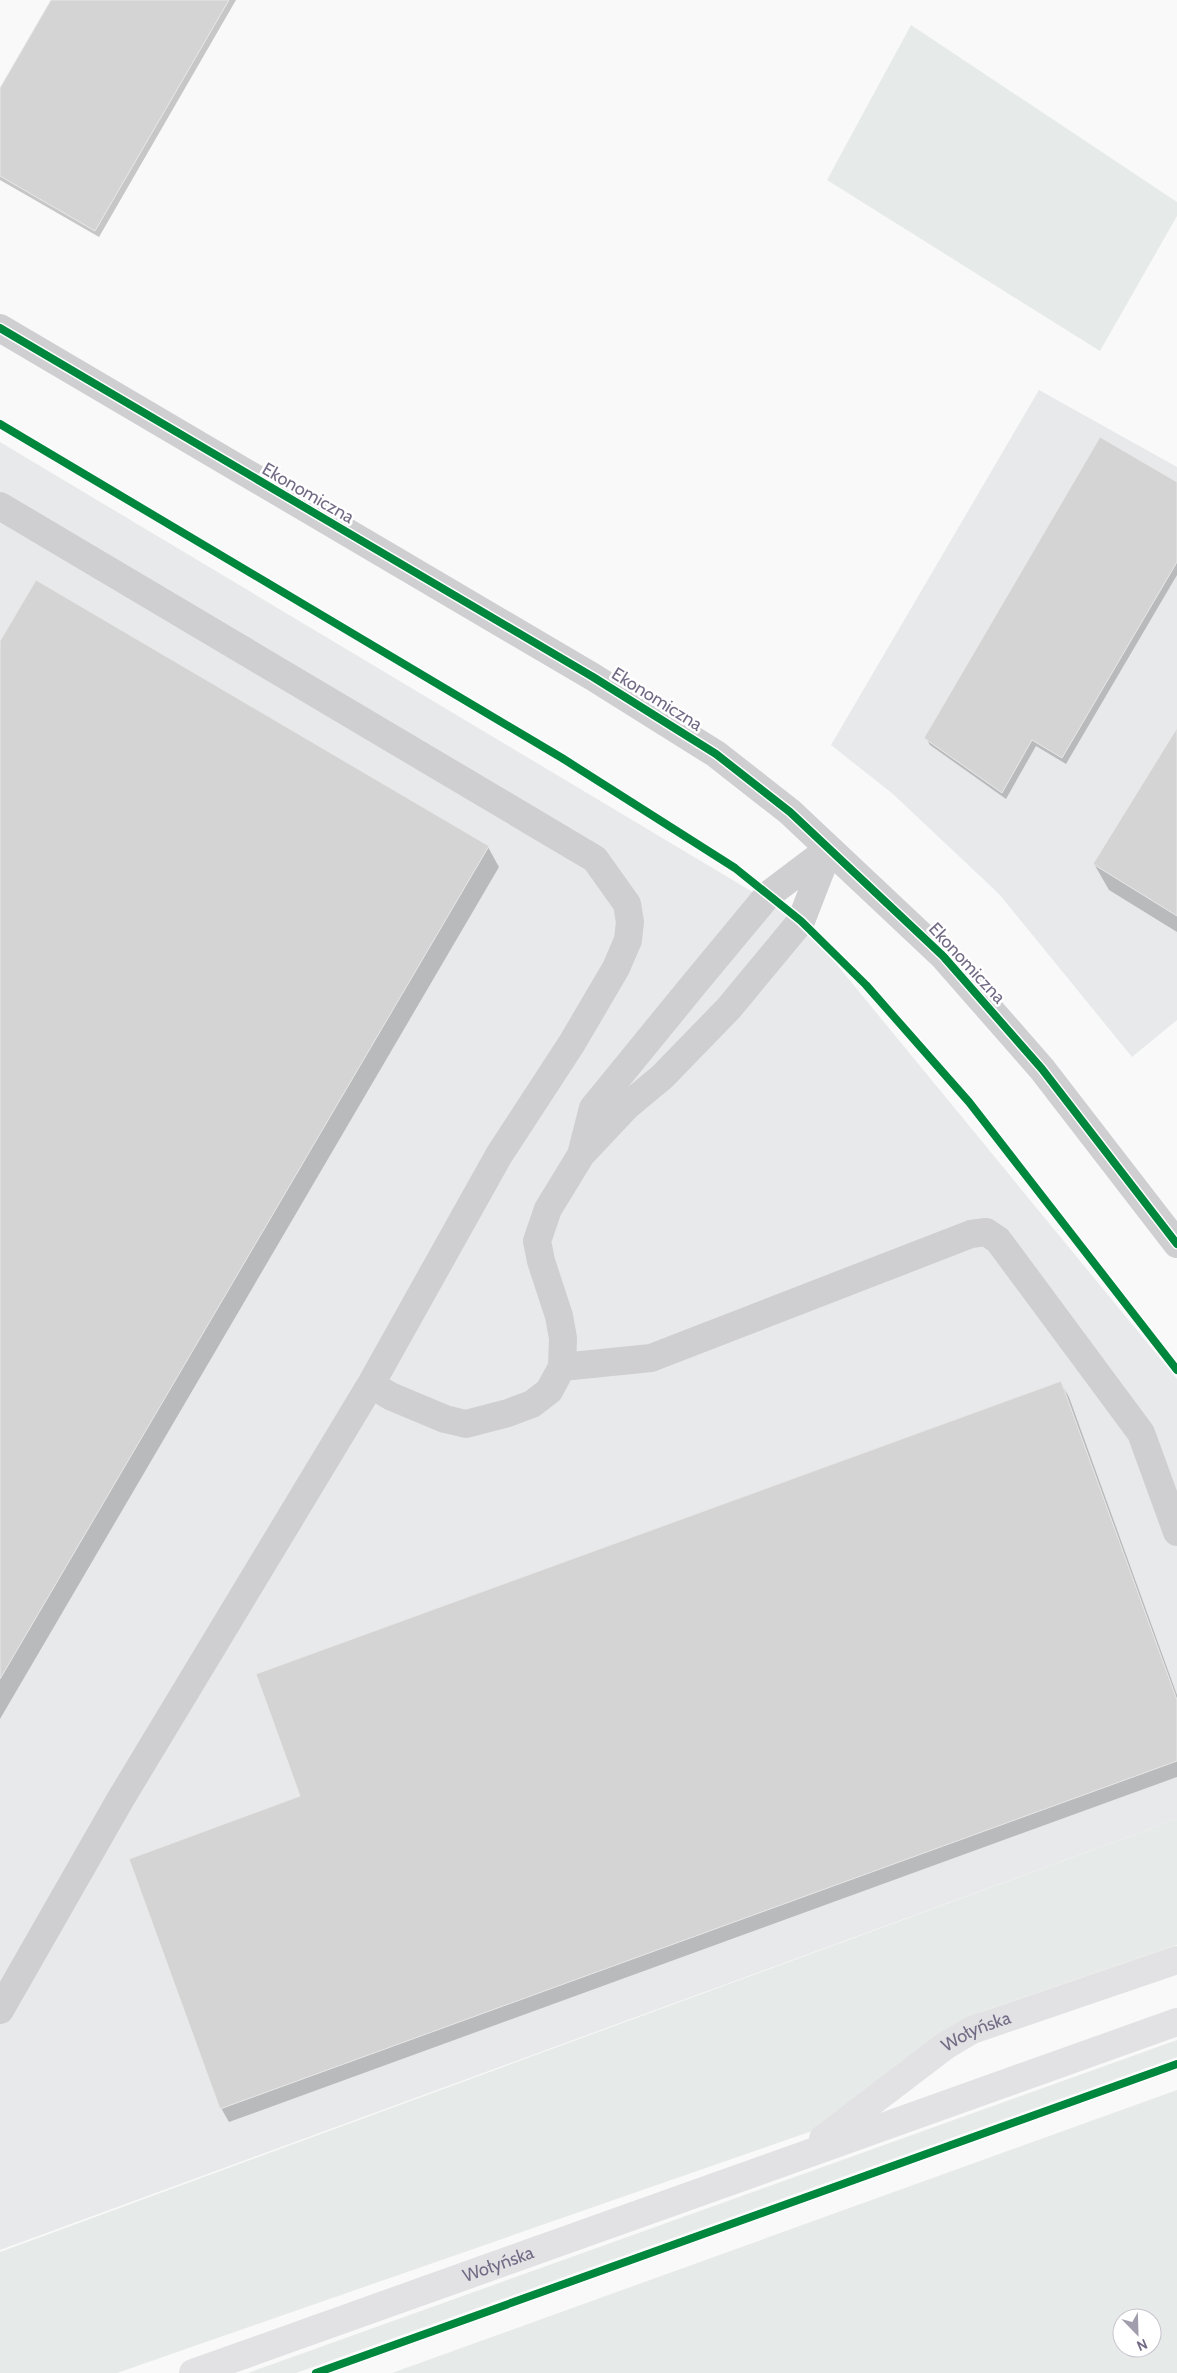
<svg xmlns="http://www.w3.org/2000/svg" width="1177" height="2373" font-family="Cabin,sans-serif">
  <rect width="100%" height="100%" fill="#f8f9f8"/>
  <path fill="#e8e9eb" d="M1039,390L1177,467V1020L1132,1057L999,894L893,794L831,745Z
    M0,442L801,921L1177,1379V1819L0,2250Z"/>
  <path fill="#e6eae8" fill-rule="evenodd" d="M911,25L1177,202V216L1100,351L827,180Z
    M1177,1819V1945L981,2012L812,2131L117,2373H0V2252Z
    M1177,2040V2057L296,2373H248Z
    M1177,2090V2373H392ZM1122,2318H1152V2348H1122Z"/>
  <path fill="#0003" d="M52,0H236L99,237L0,180V90Z
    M1177,483V575L1066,764L1036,746L1006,799L930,745L926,738Z
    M0,643L488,847L499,867L0,1719Z
    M1177,730V932L1109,890L1094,864Z
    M1061,1383L1069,1397L1177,1695V1777L229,2122L221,2108L301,1797Z"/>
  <path fill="#d4d4d5" stroke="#e8e8e8" d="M51,0H229L95,231L0,176V88Z
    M1100,437L1177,482V562L1062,758L1032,740L1002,793L924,738Z
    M36,580L489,846L0,1679V641Z
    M1177,728V916L1093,864Z
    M1061,1381L1177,1700V1761L220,2109L129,1859L300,1796L256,1674Z"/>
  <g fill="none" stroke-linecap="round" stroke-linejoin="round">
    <path stroke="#cfced1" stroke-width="28" d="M0,328L593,677L716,754L790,812L943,956L1042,1069L1177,1244
      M0,506L595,859L627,904L630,922L628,940L616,968L572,1043L499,1155L371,1384L390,1396L445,1419L466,1424L508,1413L532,1404L549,1391L562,1367L563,1338L559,1316L541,1261L537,1241L548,1209L581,1155L627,1106L662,1077L729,1008L801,921L829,849
      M582,1151L593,1108L695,983L768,895L829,849
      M562,1367L651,1358L971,1234L986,1232L998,1240L1141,1433L1177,1532
      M0,2010L120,1800L371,1384"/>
    <g stroke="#e2e1e3" stroke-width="28">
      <path id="s1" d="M823,2139L945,2046L972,2030L1177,1960"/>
      <path id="s2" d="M193,2373L1177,2022"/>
    </g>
    <g stroke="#fff" stroke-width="11">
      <path id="cycleway" d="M0,328L593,677L716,754L790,812L943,956L1042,1069L1177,1244
        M0,424L562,758L735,868L801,921L866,985L969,1102L1177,1370
        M316,2373L1177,2064"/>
    </g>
    <use href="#cycleway" stroke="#00873e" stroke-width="8"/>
  </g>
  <g text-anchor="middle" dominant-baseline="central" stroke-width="5" stroke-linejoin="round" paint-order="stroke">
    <g font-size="18" fill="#736b85" stroke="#fff">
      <text transform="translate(308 493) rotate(30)">Ekonomiczna</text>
      <text transform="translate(657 699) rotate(32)">Ekonomiczna</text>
      <text transform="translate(967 963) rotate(47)">Ekonomiczna</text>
      <text stroke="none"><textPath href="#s1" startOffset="188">Wołyńska</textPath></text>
      <text stroke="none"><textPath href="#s2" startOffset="324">Wołyńska</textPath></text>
    </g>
  </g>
  <g transform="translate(1137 2333) rotate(157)"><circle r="24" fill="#ffffff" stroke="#c7c4ce"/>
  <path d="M0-4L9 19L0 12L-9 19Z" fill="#a29dad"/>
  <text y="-8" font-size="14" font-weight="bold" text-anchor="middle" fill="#736b85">N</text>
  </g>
</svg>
